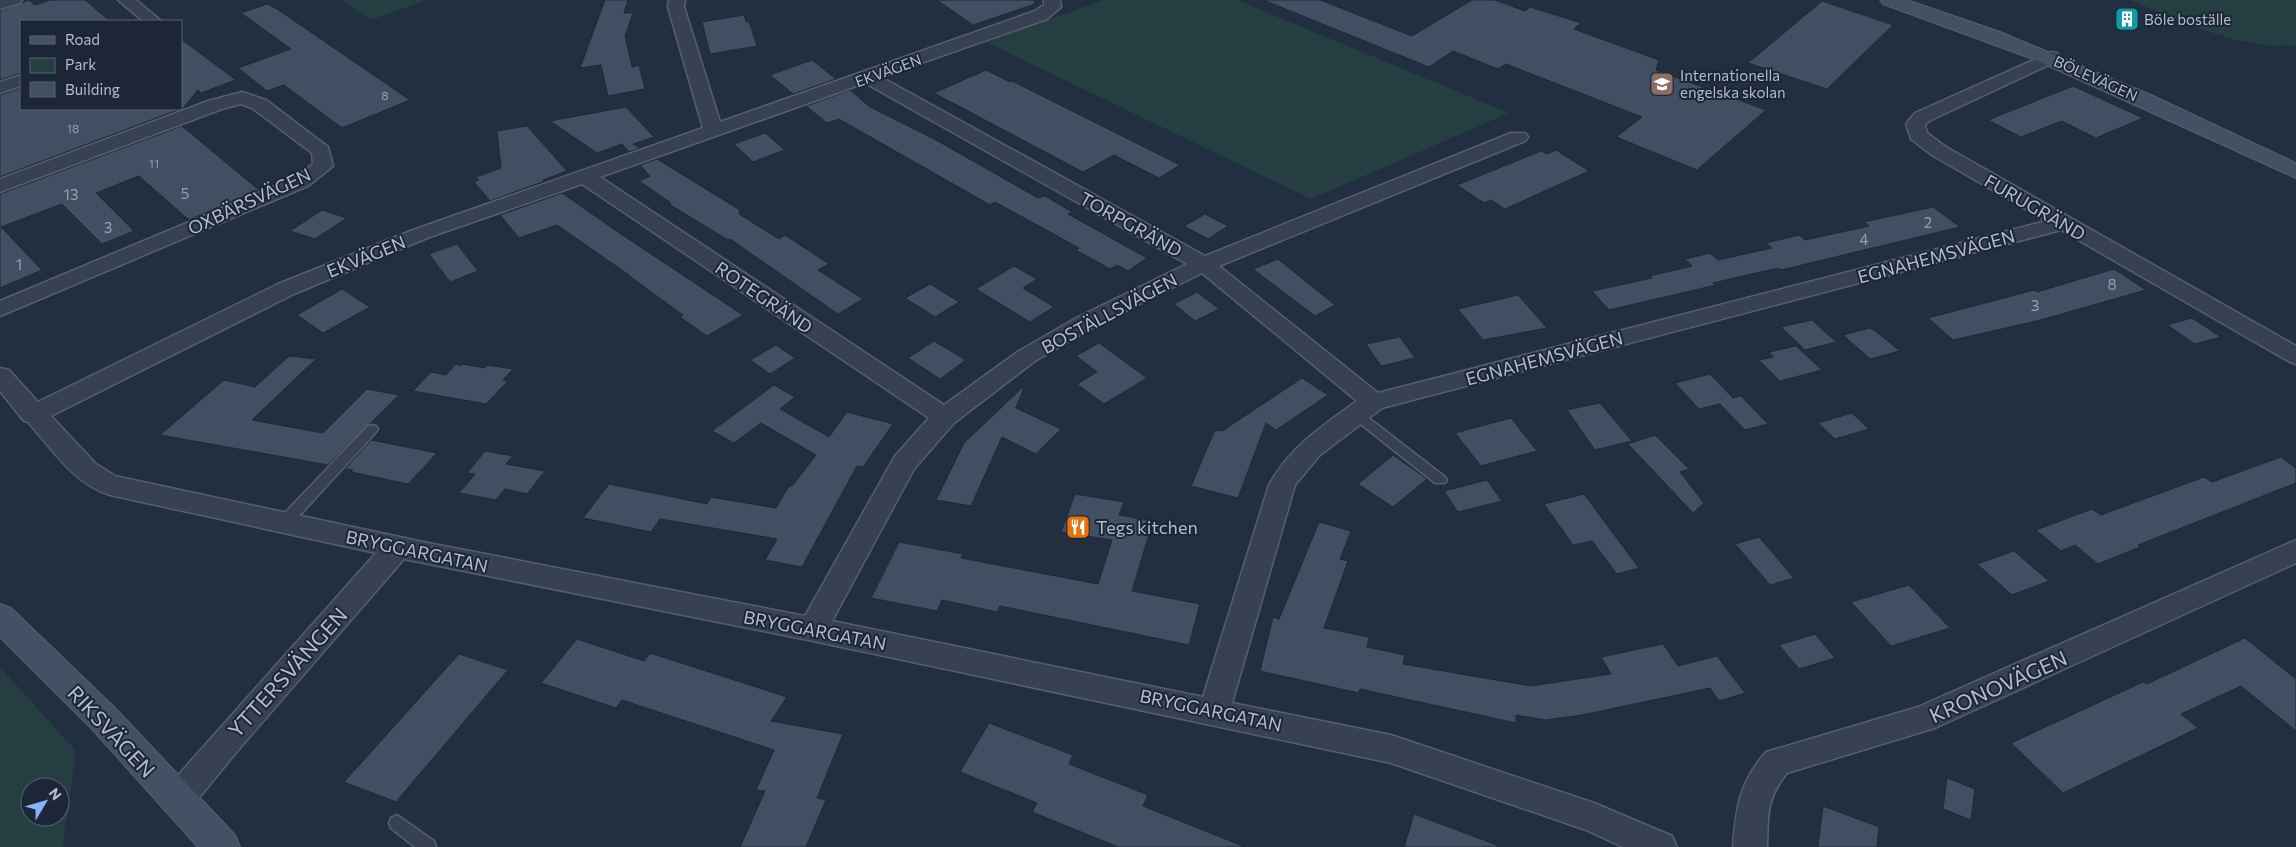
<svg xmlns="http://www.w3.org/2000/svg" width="2296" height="847" font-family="Commissioner,sans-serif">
  <rect width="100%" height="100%" fill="#222f41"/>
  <path fill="#253e42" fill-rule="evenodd" d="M341,0H426L371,20Z
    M1104,0H1237L1509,113L1311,199L986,42Z
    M2129,0H2296V45C2239,51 2181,20 2129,0Z
    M0,667L76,751L63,847H0ZM30,787H60V817H30Z"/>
  <path fill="#414f63" stroke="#1e2838" d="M29,0L35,5L50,0H85L110,21H21V73L0,80V11Z
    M605,0H628L624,13H633L625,36L632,67L639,65L645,89L608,96L601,65L580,68Z
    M937,0H1034L1035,4L973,25Z
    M1263,0H1320L1412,36L1472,0H1495L1525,11L1530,7L1581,23L1574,29L1659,60L1656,70L1766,110L1697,170L1616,137L1642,117L1506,64L1498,69L1453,51L1429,67Z
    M1822,1L1893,25L1827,89L1748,63Z
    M267,4L277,9L410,100L342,128L284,85L267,91L238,68L291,49L241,13Z
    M744,15L746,22L749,21L757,46L710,54L702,22Z
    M181,39L236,80L201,93L198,90L183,108L0,177V95L21,88V109H181Z
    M812,60L836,79L793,94L770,75Z
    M986,70L1010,82L1012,81L1180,165L1159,178L1114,155L1083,172L934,93Z
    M2073,86L2143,118L2096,138L2062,121L2021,137L1988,120Z
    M850,90L870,107L936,140L1038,198L1045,196L1072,212L1068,214L1147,258L1128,271L1117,265L1110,269L1076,250L1079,248L995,202L990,205L839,119L827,123L806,106Z
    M626,107L654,137L633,144L640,148L629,152L622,144L597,153L550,121Z
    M182,126L259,190L189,220L139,176L96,193L134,231L102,244L62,204L1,227L42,270L0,288V194Z
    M527,126L567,171L543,180L545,181L490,201L474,182L479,180L476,177L501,168L497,131Z
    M765,133L785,150L753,162L734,144Z
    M1556,150L1589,171L1505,209L1491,200L1484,203L1457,185L1541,151L1547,154Z
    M657,159L740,210L739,214L779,239L785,235L829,264L818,270L863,299L838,314L730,239L728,240L669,204L671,203L639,181L650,176L640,165Z
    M562,193L618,232L743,315L707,336L680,317L683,315L628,275H629L557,225L519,238L500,215Z
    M1933,207L1960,227L1781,270L1778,268L1713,283L1716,285L1609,310L1592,291L1652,278L1650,276L1692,266L1685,259L1710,253L1718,260L1772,248L1766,243L1799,235L1805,240L1869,226L1864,222Z
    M322,210L347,218L315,239L290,231Z
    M1205,214L1228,226L1208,239L1184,226Z
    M457,244L478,271L450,282L429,254Z
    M1278,259L1335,305L1315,316L1253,269Z
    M1014,266L1037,279L1023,288L1054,307L1030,322L976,289Z
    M2114,269L2146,290L2037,321L1953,340L1928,318L2034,290L2037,292Z
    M930,284L959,302L935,317L905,298Z
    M342,289L370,307L323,333L297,315Z
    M1197,292L1219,309L1195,321L1174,304Z
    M1518,295L1547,328L1483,340L1458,309Z
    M2192,318L2221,337L2195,344L2167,325Z
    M1812,320L1836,342L1805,350L1781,327Z
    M1870,328L1878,333L1900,351L1870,359L1843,335Z
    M1400,337L1415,358L1381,366L1366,344Z
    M934,341L966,360L940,379L908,358Z
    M1099,343L1147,378L1104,404L1077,384L1097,372L1076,356Z
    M776,345L795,358L770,374L750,360Z
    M1796,346L1822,370L1780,381L1759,360L1773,357L1769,352Z
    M289,356L316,359L252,420L323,433L367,389L399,395L328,465L160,435L224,380L255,387Z
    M456,364L460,366L462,364L485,368L487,365L513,369L503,380L508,381L486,404L413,391L431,372L446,375Z
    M1710,374L1733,398L1741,396L1768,424L1745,430L1720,404L1699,409L1675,383Z
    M1302,378L1328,395L1276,430L1266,423L1238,498L1191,486L1215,430L1222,431Z
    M774,385L795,397L780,409L829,437L847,412L893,424L863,467L857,466L802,567L765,560L777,539L660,519L651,532L583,518L609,484L707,504L711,497L776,508L789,486H792L816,455L761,423L734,443L712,431Z
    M1025,385L1016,408L1061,429L1036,454L1002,437L971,506L936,500L964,443Z
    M1600,403L1632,441L1595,450L1567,410Z
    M1852,413L1869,429L1835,439L1818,423Z
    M1511,418L1537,451L1481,466L1455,433Z
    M1655,435L1689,469L1680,472L1704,503L1693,513L1628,444Z
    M371,440L437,453L408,484L351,472L353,470L345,469Z
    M485,451L513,456L506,464L545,471L527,494L505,489L496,500L459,493L475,474L467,473Z
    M1393,455L1427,479L1393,507L1358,484Z
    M2281,457L2296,468V483L2138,545L2140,547L2098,564L2075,545L2061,551L2036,530L2092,509L2101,515L2204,477L2212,482Z
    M1487,480L1502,501L1458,512L1444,491Z
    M1075,494L1124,502L1119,515L1153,521L1132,591L1200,604L1189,645L1000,606L997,612L942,600L937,611L871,598L899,542L963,554L961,558L1098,584L1112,540L1061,532Z
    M1584,494L1639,568L1617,574L1592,541L1573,545L1544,504Z
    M1319,522L1351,531L1340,559L1348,561L1324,628L1369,637L1367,647L1405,655L1403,664L1531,686L1611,674L1601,657L1663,644L1678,666L1717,656L1745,693L1719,701L1710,688L1582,715L1545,720L1516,715V723L1360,689L1359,693L1260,671L1273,617L1279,619Z
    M1759,537L1794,578L1770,585L1735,544Z
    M2014,551L2049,581L2012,595L1977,564Z
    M1909,585L1950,628L1891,646L1851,602Z
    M1815,634L1835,658L1799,669L1779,645Z
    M2245,638L2296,679V731L2241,686L2181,714L2198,728L2063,793L2011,743L2143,682L2147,684Z
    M577,639L644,661L650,653L787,697L771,721L843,734L817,798L826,800L806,847H740L765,791L756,790L774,750L622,700L616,708L541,683Z
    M459,654L508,670L396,802L344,782Z
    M989,723L1073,755L1069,764L1148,795L1143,806L1245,847H1118L1032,812L1037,803L960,772Z
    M1947,778L1975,789L1971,820L1943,809Z
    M1823,806L1879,827L1877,847H1818Z
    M1414,814L1497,845V847H1404Z"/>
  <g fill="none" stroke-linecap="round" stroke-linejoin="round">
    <g stroke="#555f6e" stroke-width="3">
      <path id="lane" d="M1357,411L1361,412L1445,477L1447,480L1445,483H1435L1353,418L1351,415L1353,412Z
        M372,425L376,426L378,429L376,432L289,527H279L277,523L279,519L368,426Z
        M397,815L434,841L436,847H415L391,828L389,823L391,818Z"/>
    </g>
    <g stroke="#555f6e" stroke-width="3">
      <path id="street" d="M0,0H22L20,3L0,9Z
        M118,0H136L161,21H143Z
        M669,0H685L684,7L720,122L1035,11L1044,5V0H1060L1061,7L1047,19L881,77L1205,256L1511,133H1525L1528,137L1525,141L1219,266L1378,393L2046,221L1932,155L1911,139L1906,124L1915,113L2051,52L2057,53L2060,57L2057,61L1929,121L1925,125L1927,133L1946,147L2296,346V364L2288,361L2061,230L1382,408L1320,455L1295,485L1232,703L1391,735L1594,803L1672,836L1677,847H1623L1586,830L1391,763L813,641L404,559L239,749L189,810L177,815L165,810L161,800L165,790L376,553L110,495C74,484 52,449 28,422L24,421L0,391V368L9,370L38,402L278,284L413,230L703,128L668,7ZM865,83L1187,264L1078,317L1019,351L944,405L600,177ZM582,184L929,418L895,456L805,616L423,542L115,476L96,464L51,416L294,294L427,238ZM1202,273L1357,401C1322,426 1290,447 1269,485L1203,697L832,621L914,469L954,423L1035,361L1094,327Z
        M21,75V86L0,93V82Z
        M242,92L266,100L328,147L333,166L308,186L0,316V301L294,178L313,164L312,153L252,108L241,104L222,109L0,192V179L208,101Z
        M2296,540V563L1935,728L1787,773C1766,799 1768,815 1767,847H1733C1736,808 1739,783 1766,752L1918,707Z"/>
    </g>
    <g stroke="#555f6e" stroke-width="2">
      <path id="secondary" d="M1880,0H1907L2000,32L2153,96L2296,163V178L2038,61L1883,4Z
        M0,604L11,608L115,708L235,835L240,847H198L91,728L0,637Z"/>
    </g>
    <use href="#lane" fill="#374151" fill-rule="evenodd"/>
    <use href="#street" fill="#374151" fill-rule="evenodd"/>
    <use href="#secondary" fill="#445064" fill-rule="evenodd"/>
  </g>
  <defs>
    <g id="building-square" transform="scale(1.25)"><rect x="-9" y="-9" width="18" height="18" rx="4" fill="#0f9aa8" stroke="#1c2636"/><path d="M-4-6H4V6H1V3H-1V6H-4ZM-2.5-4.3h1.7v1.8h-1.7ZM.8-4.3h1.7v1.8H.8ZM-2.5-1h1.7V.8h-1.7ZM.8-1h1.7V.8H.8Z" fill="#fff"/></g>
    <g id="school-square" transform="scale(1.25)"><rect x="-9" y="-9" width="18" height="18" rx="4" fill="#8d6e63" stroke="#1c2636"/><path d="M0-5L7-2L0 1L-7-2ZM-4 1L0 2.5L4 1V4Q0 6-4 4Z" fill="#fff"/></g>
    <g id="restaurant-square" transform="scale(1.25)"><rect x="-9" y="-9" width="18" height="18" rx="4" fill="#e8710a" stroke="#1c2636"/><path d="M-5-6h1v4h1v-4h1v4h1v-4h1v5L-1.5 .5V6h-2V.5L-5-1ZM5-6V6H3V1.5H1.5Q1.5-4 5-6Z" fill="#fff"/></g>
  </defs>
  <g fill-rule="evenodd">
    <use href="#building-square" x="2127" y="19"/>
    <use href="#school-square" x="1662" y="84"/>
    <use href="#restaurant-square" x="1078" y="527"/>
  </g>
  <g text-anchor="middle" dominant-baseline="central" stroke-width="4" stroke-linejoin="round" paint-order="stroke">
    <g font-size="12" fill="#96a1b1">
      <text x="385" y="95">8</text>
      <text x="73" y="128">18</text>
      <text x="154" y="163">11</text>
    </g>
    <g font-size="15" fill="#b3bccb" stroke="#1c2636" text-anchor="start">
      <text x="2144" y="19">Böle boställe</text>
      <text x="1680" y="75">Internationella<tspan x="1680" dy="17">engelska skolan</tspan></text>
    </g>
    <g font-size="15" fill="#b3bccb" stroke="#1c2636">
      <text transform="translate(888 70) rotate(-20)">EKVÄGEN</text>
      <text transform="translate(2096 78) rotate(24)">BÖLEVÄGEN</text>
    </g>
    <g font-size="15" fill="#96a1b1">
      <text x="185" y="193">5</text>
      <text x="71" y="194">13</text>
      <text x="1928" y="222">2</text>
      <text x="108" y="227">3</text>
      <text x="1864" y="239">4</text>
      <text x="19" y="264">1</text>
      <text x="2112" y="284">8</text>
      <text x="2035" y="305">3</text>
    </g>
    <g font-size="18" fill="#b3bccb" stroke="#1c2636">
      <text transform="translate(249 201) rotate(-25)">OXBÄRSVÄGEN</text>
      <text transform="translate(2035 207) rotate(30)">FURUGRÄND</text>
      <text transform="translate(1131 224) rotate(29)">TORPGRÄND</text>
      <text transform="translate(366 256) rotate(-22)">EKVÄGEN</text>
      <text transform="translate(1936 256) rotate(-15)">EGNAHEMSVÄGEN</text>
      <text transform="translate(764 297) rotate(34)">ROTEGRÄND</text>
      <text transform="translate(1109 313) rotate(-28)">BOSTÄLLSVÄGEN</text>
      <text transform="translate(1544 358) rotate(-15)">EGNAHEMSVÄGEN</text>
      <text transform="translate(417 551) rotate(12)">BRYGGARGATAN</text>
      <text transform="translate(815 630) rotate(11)">BRYGGARGATAN</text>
      <text transform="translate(1211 710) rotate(12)">BRYGGARGATAN</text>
    </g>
    <g font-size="18" fill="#b3bccb" stroke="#1c2636" text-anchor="start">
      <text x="1096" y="527">Tegs kitchen</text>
    </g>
    <g font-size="21" fill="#b3bccb" stroke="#1c2636">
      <text transform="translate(287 672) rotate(-48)">YTTERSVÄNGEN</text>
      <text transform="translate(1998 686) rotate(-24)">KRONOVÄGEN</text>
      <text transform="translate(112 731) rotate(47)">RIKSVÄGEN</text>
    </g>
  </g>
  <rect x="20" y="20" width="162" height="90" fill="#1c2636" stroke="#586272"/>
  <rect x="30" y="36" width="25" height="8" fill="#445064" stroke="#586272"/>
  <text x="65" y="45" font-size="15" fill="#b3bccb">Road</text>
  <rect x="30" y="58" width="25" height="15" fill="#253e42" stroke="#586272"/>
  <text x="65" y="70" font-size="15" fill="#b3bccb">Park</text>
  <rect x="30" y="82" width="25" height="15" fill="#414f63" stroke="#586272"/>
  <text x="65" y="95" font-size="15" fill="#b3bccb">Building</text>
  <g transform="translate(45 802) rotate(52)"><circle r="24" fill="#1c2636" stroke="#586272"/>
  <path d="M0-4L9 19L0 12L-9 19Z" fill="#84b3ff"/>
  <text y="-8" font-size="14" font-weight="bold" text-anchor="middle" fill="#b3bccb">N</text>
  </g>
</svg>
